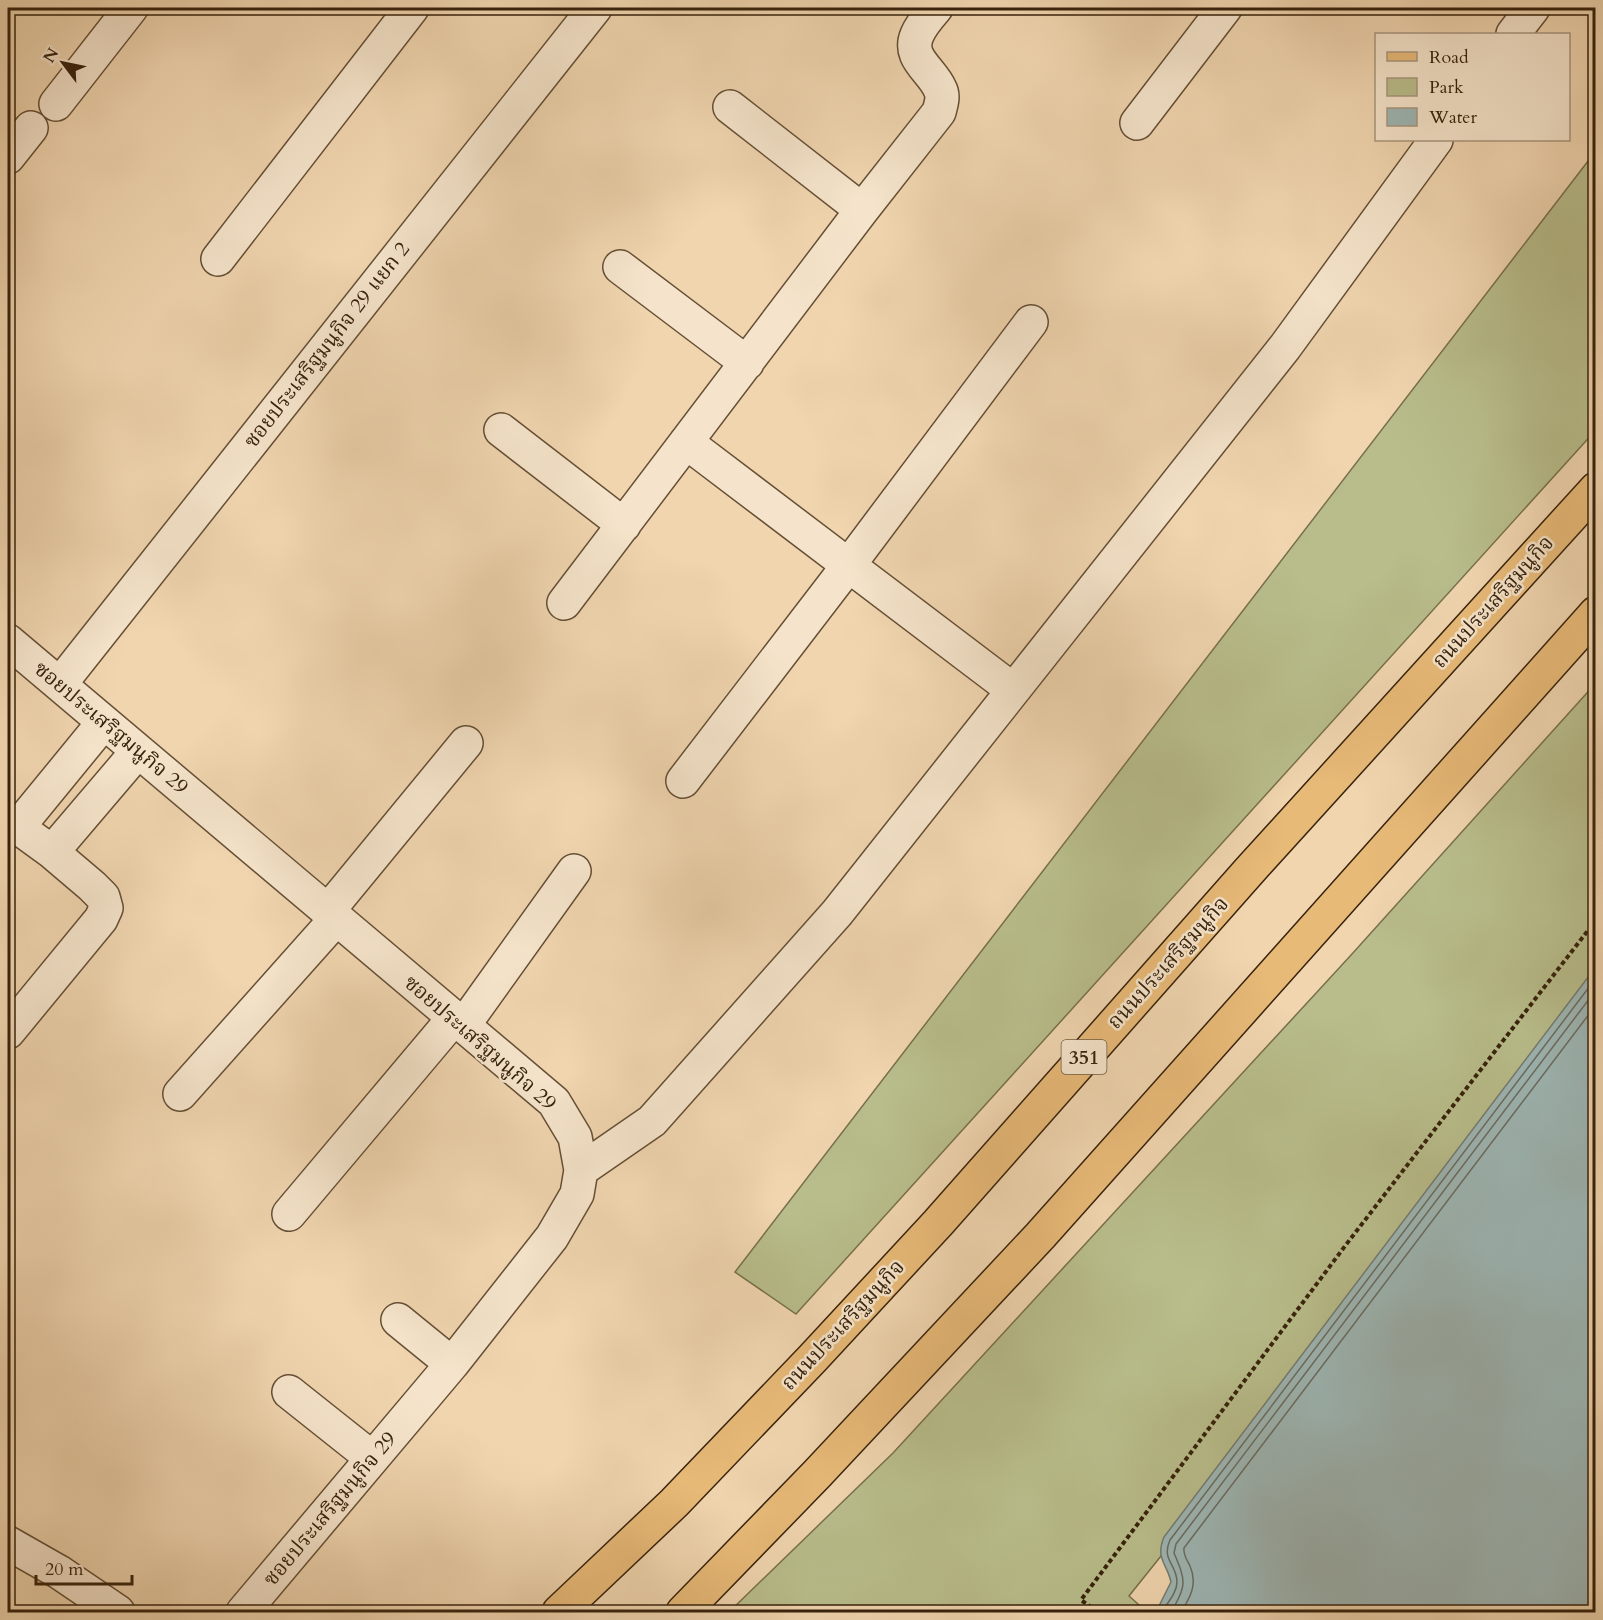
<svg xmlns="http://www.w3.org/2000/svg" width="1603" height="1620" font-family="Cardo,'Noto Serif Thai',serif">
  <rect width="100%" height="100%" fill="#f0d5af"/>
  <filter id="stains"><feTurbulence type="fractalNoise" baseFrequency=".00333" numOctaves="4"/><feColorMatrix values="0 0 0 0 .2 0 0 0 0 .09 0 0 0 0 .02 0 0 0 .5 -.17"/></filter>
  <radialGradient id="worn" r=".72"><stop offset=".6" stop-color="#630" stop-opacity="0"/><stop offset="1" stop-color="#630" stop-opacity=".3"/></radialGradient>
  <path fill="#b8bd8b" stroke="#78704c" stroke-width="1.5" d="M1595,152V431L796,1314L735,1272Z
    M1595,684V1014L1129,1596L1147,1612H729L893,1453L1352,954Z"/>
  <path fill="#9db6b4" stroke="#747b71" stroke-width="1.5" d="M1595,968V1612H1156L1171,1582C1167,1563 1155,1559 1164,1537Z"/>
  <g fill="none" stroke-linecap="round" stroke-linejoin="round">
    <path stroke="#6a6c60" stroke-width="1.5" d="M1162,1612C1167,1603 1177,1593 1177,1582C1177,1564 1161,1560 1170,1540L1596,978
      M1171,1612C1187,1586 1186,1581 1174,1553L1176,1544L1596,990
      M1181,1612C1190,1598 1198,1584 1190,1566C1187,1560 1183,1555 1184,1548L1596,1005"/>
    <g stroke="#654f35" stroke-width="36">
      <path id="minor" d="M1513,34L1533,8
        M56,104L131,8
        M730,107L862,210
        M1137,123L1225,8
        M8,157L31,128
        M218,259L412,8
        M620,267L747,363
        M501,430L624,525
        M686,442L1013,690
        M564,603L862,210L939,112C941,104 944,96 940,89C932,70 907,58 917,35C921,25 929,16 936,8
        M8,641L554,1102L575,1137L581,1170L577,1194L552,1237L452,1364L243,1612
        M60,684L595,8
        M683,781L848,566L1031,322
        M8,820L52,852L92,886L103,897L106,908L101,919L8,1032
        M18,827L104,722
        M52,852L138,751
        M327,912L466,743
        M463,1026L574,871
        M180,1094L336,919
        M581,1170L652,1121L837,913L1285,347L1436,140
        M289,1214L454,1018
        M398,1320L452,1364
        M289,1392L372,1458
        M8,1543L59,1572L118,1612"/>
    </g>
    <g stroke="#37220c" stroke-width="36">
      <path id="major" d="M559,1612L674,1503L812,1359L938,1223L1250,870L1596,489
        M683,1612L817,1474L1040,1236L1596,613"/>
    </g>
    <path stroke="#37220c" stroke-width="4" stroke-dasharray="4.5 3" stroke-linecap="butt" d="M1098,1612L1081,1600L1345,1246L1596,920"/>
    <use href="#minor" stroke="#f5e4cb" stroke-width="33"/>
    <use href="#major" stroke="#e8ba78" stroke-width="33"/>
  </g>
  <g text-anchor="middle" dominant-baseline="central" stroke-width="5" stroke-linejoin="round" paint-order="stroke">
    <rect fill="#f5e4cb" stroke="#705c45" stroke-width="1.5" x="1061.5" y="1040" width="45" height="34" rx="4.5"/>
    <g font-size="20" font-weight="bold" fill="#37220c">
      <text x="1084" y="1057">351</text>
    </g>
    <g font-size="21" fill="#37220c" stroke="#f5e4cb">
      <text transform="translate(327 345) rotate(-52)">ซอยประเสริฐมนูกิจ 29 แยก 2</text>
      <text transform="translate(1493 602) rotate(-48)">ถนนประเสริฐมนูกิจ</text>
      <text transform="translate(111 728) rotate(40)">ซอยประเสริฐมนูกิจ 29</text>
      <text transform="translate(1168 963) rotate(-48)">ถนนประเสริฐมนูกิจ</text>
      <text transform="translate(480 1043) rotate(41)">ซอยประเสริฐมนูกิจ 29</text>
      <text transform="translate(843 1325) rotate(-47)">ถนนประเสริฐมนูกิจ</text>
      <text transform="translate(330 1509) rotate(-50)">ซอยประเสริฐมนูกิจ 29</text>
    </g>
  </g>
  <rect width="1603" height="1620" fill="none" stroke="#f0d5af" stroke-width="30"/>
  <rect x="9" y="9" width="1585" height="1602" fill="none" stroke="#37220c" stroke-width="3"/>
  <rect x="15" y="15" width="1573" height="1590" fill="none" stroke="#37220c" stroke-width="1.5"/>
  <rect x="1375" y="33" width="195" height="108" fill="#f5e4cb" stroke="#a9967f" stroke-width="1.5"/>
  <rect x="1387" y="52" width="30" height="9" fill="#e8ba78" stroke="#a9967f" stroke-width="1.5"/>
  <text x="1429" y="63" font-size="18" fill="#37220c">Road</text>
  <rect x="1387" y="78" width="30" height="18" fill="#b8bd8b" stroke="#a9967f" stroke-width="1.5"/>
  <text x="1429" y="93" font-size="18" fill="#37220c">Park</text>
  <rect x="1387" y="108" width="30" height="18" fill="#9db6b4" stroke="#a9967f" stroke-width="1.5"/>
  <text x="1429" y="123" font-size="18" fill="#37220c">Water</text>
  <g transform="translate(63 63) rotate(302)" stroke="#f5e4cb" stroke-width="4.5" paint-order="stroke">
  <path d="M0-4.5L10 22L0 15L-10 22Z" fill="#37220c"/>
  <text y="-9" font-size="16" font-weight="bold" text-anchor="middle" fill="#37220c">N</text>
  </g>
  <path d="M36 1575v9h96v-9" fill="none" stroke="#37220c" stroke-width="3"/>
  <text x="45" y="1575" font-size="18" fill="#37220c" stroke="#f5e4cb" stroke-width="4.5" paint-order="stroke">20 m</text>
  <rect width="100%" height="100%" filter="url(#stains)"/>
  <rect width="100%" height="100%" fill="url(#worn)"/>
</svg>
